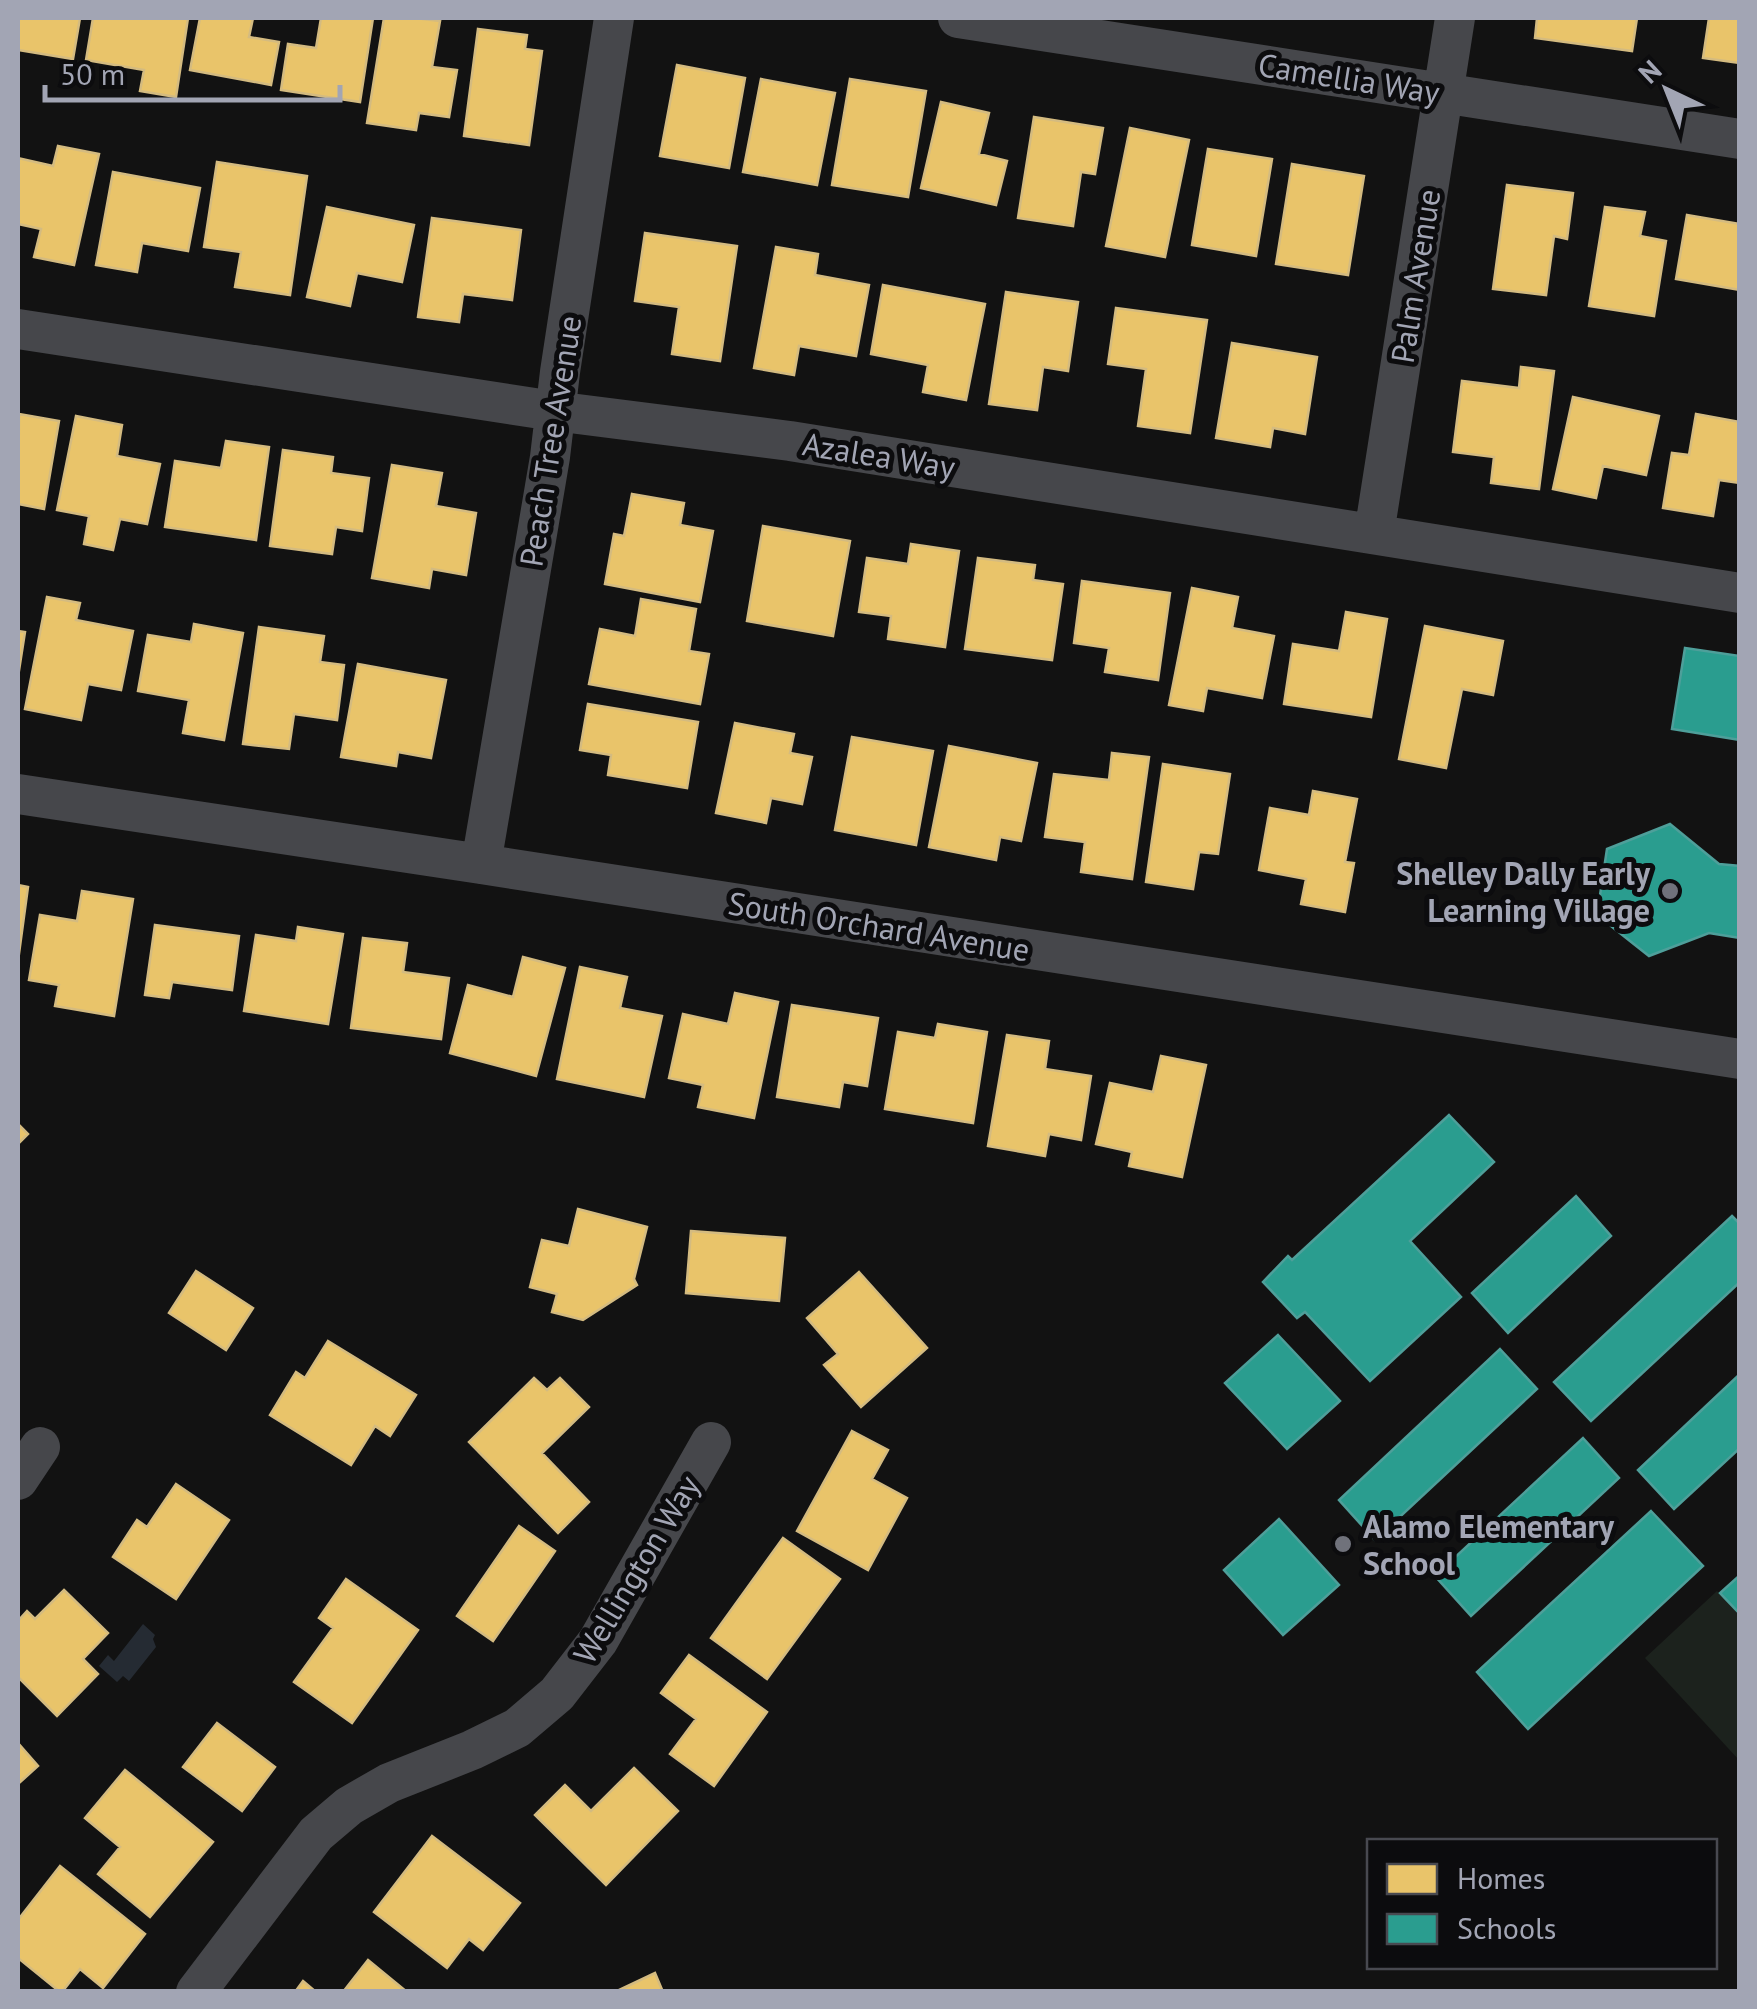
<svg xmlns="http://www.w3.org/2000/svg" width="1757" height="2009" font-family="'PT Sans',sans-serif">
  <rect width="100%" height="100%" fill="#121212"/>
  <path fill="#1c221d" d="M1717,1591L1739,1615V1760L1645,1658Z"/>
  <path fill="#252b33" d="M143,1624L155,1635L153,1639L156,1647L129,1681L123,1676L117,1682L99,1666L108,1655L114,1661Z"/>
  <path fill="#e9c46a" stroke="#d4bb80" stroke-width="2.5" d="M18,18H80L73,59L18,50Z
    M93,18H188L176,97L140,91L144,70L86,60Z
    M200,18H253L249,37L279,42L271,85L190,70Z
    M321,18H373L360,102L281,90L288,44L316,48Z
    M384,18H415L440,21L432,67L457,70L449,117L419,113L416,130L367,123Z
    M1537,18H1637L1632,51L1535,38Z
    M1709,18H1740V63L1703,58Z
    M478,29L527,35L525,49L542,51L529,145L464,136Z
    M677,65L745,78L729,168L660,156Z
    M761,79L835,93L817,185L743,172Z
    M850,79L926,91L908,197L832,185Z
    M941,102L989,113L979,154L1007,161L996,205L921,188Z
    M1034,117L1103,128L1095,174L1081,172L1073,226L1018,218Z
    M1130,128L1189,140L1165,257L1106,246Z
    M58,146L99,154L74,265L34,257L41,229L18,224V158L53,166Z
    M1208,149L1272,159L1256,256L1192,245Z
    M217,162L307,176L290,295L235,287L241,252L204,247Z
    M1292,164L1364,176L1348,275L1276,264Z
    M113,172L200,188L188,251L142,243L137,272L96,265Z
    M1507,185L1573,193L1567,239L1554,236L1546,295L1493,289Z
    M327,207L414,225L402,282L357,273L350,306L307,297Z
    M1605,207L1645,212L1640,236L1666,241L1654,316L1589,306Z
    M1687,215L1740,224V290L1676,279Z
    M432,218L521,230L512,300L463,294L459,322L418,317Z
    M645,233L737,246L720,361L672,354L679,307L635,301Z
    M776,247L818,254L815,275L869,285L856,356L799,346L794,375L754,368Z
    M883,285L985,304L966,400L923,392L928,365L871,354Z
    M1006,292L1078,302L1068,371L1043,367L1037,410L989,404Z
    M1116,308L1207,320L1190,433L1138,426L1146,369L1108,364Z
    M1232,343L1317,357L1305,434L1273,428L1270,447L1216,438Z
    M1521,367L1554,371L1539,489L1491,483L1494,457L1453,452L1462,381L1519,388Z
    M1573,397L1659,416L1646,475L1603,466L1596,498L1553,489Z
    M19,414L59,421L44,509L18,504Z
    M1696,414L1740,422V483L1719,480L1713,516L1663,508L1672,453L1689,455Z
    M76,416L122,425L117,456L160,464L147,524L120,519L113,550L84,544L89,516L57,510Z
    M226,441L269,447L256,540L165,527L175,461L221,468Z
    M283,450L333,457L331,473L369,478L362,531L336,527L332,554L270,546Z
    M392,465L442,473L436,506L476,513L466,575L432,569L429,588L372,578Z
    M632,494L684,503L680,525L713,531L700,602L605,584L614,534L624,536Z
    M763,526L850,541L833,636L747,621Z
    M911,544L959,551L945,647L888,639L891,616L859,612L867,558L908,564Z
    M978,558L1035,565L1033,580L1063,584L1052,660L965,649Z
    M1082,581L1170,593L1158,680L1105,672L1109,648L1074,643Z
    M1192,588L1238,597L1232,628L1274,636L1262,698L1207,688L1203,711L1169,705Z
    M47,597L80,603L76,620L133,631L121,690L88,684L81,720L25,709Z
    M641,599L696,609L689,651L709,654L700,704L589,684L600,629L635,636Z
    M1346,612L1387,619L1371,717L1284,704L1293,644L1339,651Z
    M194,624L243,633L224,740L183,733L189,700L138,691L148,635L191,642Z
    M1425,626L1503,641L1493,695L1462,689L1446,768L1399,759Z
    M259,627L324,636L320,662L344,665L337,720L294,714L289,749L243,744Z
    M18,631L25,632L18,677Z
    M358,664L446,680L431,758L398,752L396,766L341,757Z
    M588,704L698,722L687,788L608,775L611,755L580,750Z
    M735,723L794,734L790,753L812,757L802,804L771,798L766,823L716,813Z
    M852,737L933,751L916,845L835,830Z
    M949,746L1037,763L1021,841L1000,837L996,860L929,847Z
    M1112,753L1149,757L1132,879L1081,872L1085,842L1045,837L1054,774L1109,780Z
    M1163,764L1230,774L1218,854L1199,852L1193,889L1146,882Z
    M1313,791L1357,799L1345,862L1354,863L1345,912L1301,904L1306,879L1259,870L1270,808L1309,815Z
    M18,885L28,887L18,961Z
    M82,891L133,899L114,1016L55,1006L59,985L29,980L40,915L77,921Z
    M155,925L239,936L232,990L172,982L169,998L145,995Z
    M298,927L343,934L328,1024L244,1011L256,935L296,941Z
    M363,938L407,943L403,972L449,978L441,1039L351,1028Z
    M523,957L565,968L536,1076L450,1053L468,985L513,997Z
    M580,967L627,977L620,1008L662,1016L644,1097L557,1079Z
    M735,993L778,1002L754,1118L698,1107L703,1085L669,1078L683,1014L728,1024Z
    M792,1005L878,1018L867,1086L843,1082L839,1107L777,1097Z
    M938,1024L987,1032L973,1123L885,1109L898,1032L935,1038Z
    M1007,1035L1049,1041L1045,1069L1091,1076L1081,1140L1049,1134L1045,1156L988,1146Z
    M1161,1056L1206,1065L1182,1177L1129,1166L1132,1152L1096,1144L1110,1083L1153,1092Z
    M18,1124L28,1134L18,1144Z
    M578,1209L647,1227L634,1279L637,1285L583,1320L552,1312L557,1294L530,1287L542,1240L569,1246Z
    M691,1231L785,1238L779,1301L686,1293Z
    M196,1271L253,1308L226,1350L169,1313Z
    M859,1272L927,1348L861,1407L824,1365L838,1354L807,1318Z
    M328,1341L416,1395L390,1436L375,1426L351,1465L270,1415L296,1372L305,1378Z
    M534,1378L547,1390L560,1378L589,1407L542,1453L589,1502L558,1533L469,1442Z
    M852,1431L888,1450L872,1479L907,1498L868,1570L797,1531Z
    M176,1484L229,1520L176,1599L113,1557L137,1520L147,1527Z
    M519,1526L555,1551L493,1641L457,1616Z
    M783,1538L840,1579L767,1679L711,1638Z
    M346,1579L418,1630L352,1723L294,1682L333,1628L319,1618Z
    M64,1590L108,1633L83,1659L98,1674L57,1716L18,1677V1621L27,1611L35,1619Z
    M689,1655L767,1712L714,1786L670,1754L696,1719L661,1693Z
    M217,1723L275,1767L242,1811L183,1767Z
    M18,1743L38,1766L18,1784Z
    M634,1768L678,1811L606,1885L535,1815L565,1785L591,1811Z
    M125,1770L213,1842L150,1917L98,1874L120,1847L85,1818Z
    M432,1836L520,1903L483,1950L469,1939L447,1968L374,1912Z
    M60,1866L145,1934L103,1988L80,1969L62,1992H60L18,1958V1920Z
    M368,1960L407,1992H343Z
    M655,1973L663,1992H615Z
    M303,1981L316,1992H295Z"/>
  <path fill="#2a9d8f" stroke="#4e9f9a" stroke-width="2.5" d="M1685,648L1740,656V740L1672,729Z
    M1670,824L1719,864L1740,866V938L1709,933L1649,956L1597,915L1607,849Z
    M1449,1115L1494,1162L1410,1241L1461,1297L1370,1381L1305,1312L1297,1318L1263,1282L1288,1256L1292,1260Z
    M1576,1196L1611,1236L1508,1333L1472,1293Z
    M1732,1216L1740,1224V1282L1591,1421L1554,1382Z
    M1278,1335L1340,1401L1287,1449L1225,1383Z
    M1500,1349L1537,1389L1375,1540L1339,1500Z
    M1740,1374V1448L1674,1509L1638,1470Z
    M1583,1438L1619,1478L1471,1616L1435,1576Z
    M1651,1511L1703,1566L1528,1729L1477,1672Z
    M1279,1519L1339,1585L1283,1635L1224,1570Z
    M1740,1575V1614L1720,1593Z"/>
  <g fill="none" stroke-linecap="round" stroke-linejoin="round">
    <path stroke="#46474b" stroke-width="40" d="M958,18L1740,139
      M18,329L554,411L790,441L1740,593
      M1374,534L1455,18
      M18,794L481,864L1740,1059
      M481,864L550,457L560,372L614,18
      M18,1480L40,1447
      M196,1992L316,1834L349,1806L389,1783L472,1750L517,1728L557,1694L598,1641L711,1442"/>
  </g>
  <g fill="#70727b" stroke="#0c0c0e" stroke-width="4">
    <circle cx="1670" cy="891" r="10"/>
    <circle cx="1343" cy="1544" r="10"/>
  </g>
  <g text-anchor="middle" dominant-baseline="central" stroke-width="10" stroke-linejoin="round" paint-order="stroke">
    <g font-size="32" fill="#a2a5b4" stroke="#0c0c0e">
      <text transform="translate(1349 78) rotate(9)">Camellia Way</text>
      <text transform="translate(1415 276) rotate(-81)">Palm Avenue</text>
      <text transform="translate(550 441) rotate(-81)">Peach Tree Avenue</text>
      <text transform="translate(879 455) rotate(9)">Azalea Way</text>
      <text transform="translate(879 926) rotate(9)">South Orchard Avenue</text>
      <text transform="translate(636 1569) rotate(-59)">Wellington Way</text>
    </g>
    <g font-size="32" font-weight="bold" fill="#a2a5b4" stroke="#0c0c0e" text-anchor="end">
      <text x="1650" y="873">Shelley Dally Early<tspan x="1650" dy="37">Learning Village</tspan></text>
      <text x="1363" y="1526" text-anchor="start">Alamo Elementary<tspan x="1363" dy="37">School</tspan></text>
    </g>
  </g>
  <rect width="1757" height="2009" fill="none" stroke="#a2a5b4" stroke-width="40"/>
  <rect x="1367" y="1839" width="350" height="130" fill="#0c0c0e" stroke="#484950" stroke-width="2.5"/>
  <rect x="1387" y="1864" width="50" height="30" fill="#e9c46a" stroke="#484950" stroke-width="2.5"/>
  <text x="1457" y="1889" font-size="30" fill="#a2a5b4">Homes</text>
  <rect x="1387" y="1914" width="50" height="30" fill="#2a9d8f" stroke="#484950" stroke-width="2.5"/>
  <text x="1457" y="1939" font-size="30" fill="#a2a5b4">Schools</text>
  <g transform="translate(1667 90) rotate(317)" stroke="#0c0c0e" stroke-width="8" paint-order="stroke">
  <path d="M0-8L18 38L0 25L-18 38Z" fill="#a2a5b4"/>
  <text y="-15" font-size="28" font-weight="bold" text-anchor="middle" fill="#a2a5b4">N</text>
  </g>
  <path d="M45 85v15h295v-15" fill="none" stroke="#a2a5b4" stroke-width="5"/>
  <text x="60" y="85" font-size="30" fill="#a2a5b4" stroke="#0c0c0e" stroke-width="8" paint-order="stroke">50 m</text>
</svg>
